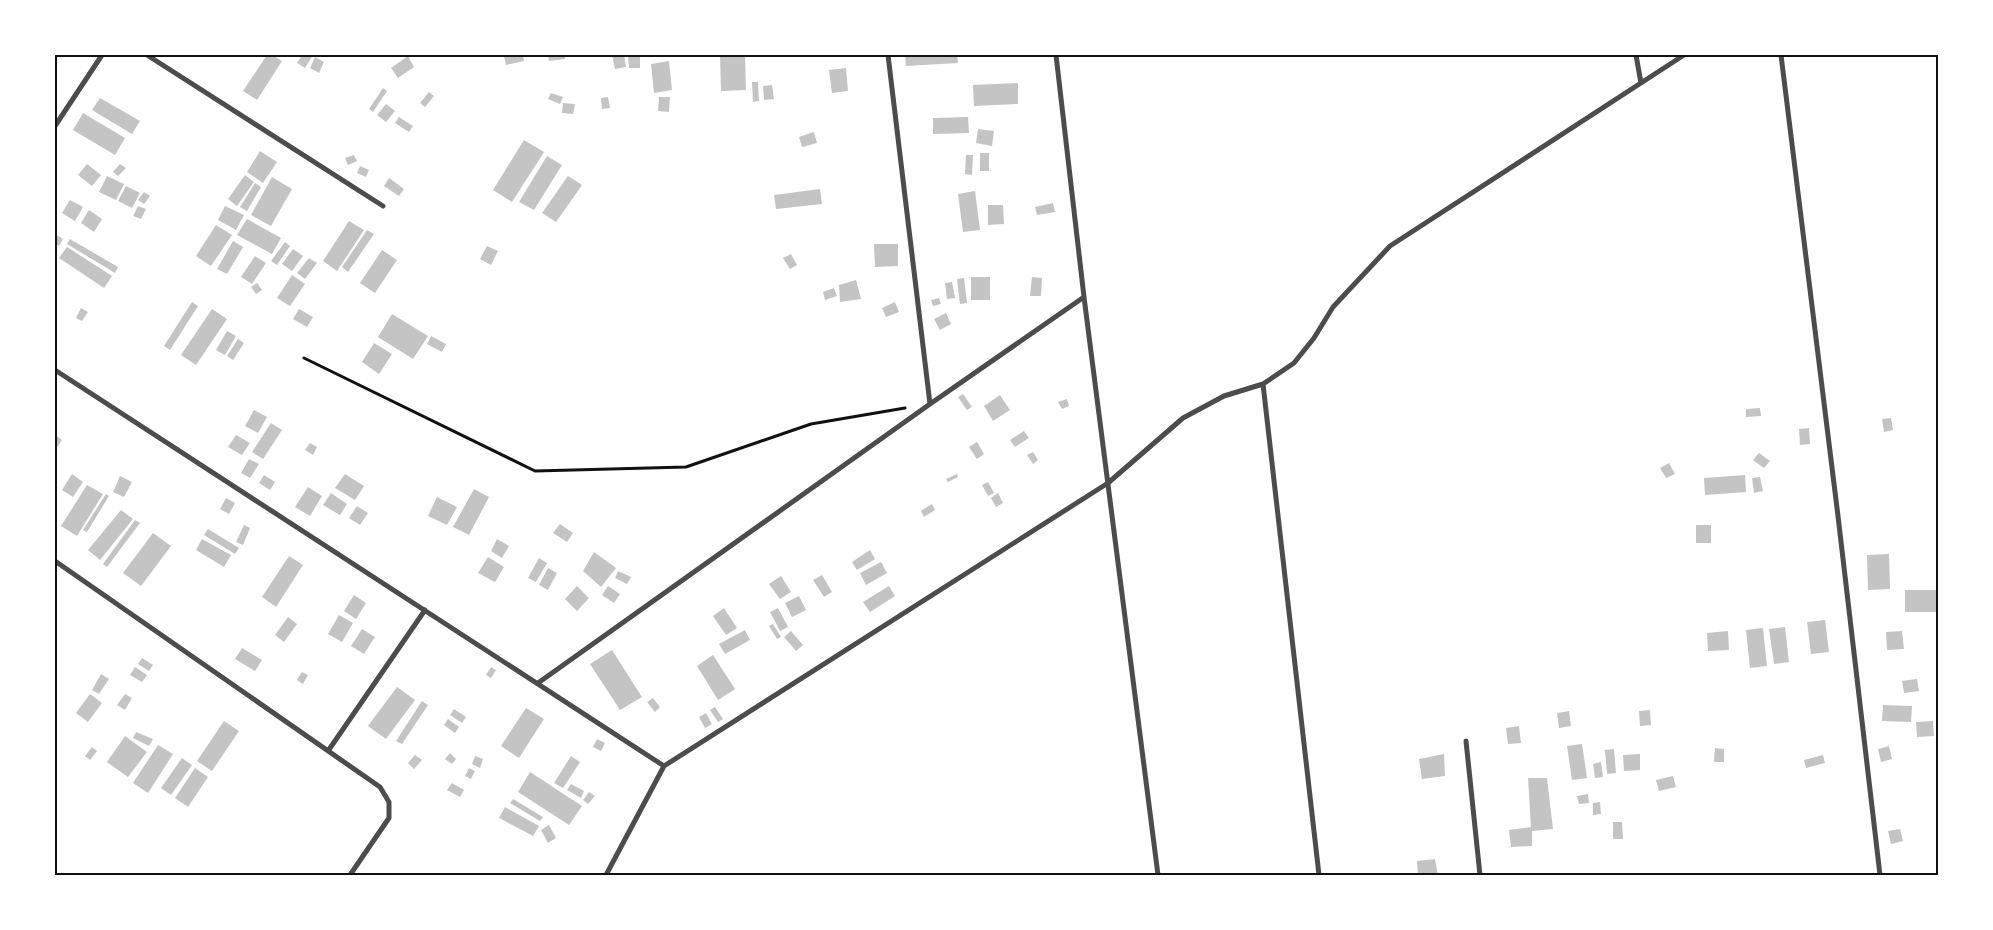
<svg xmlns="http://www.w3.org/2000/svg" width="1993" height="930" font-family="'DM Sans',sans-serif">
  <rect width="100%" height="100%" fill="#fff"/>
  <path fill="#c4c4c4" d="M267,55H272L282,61L257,100L243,91Z
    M302,55H313L305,68L297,63Z
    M515,55H523L524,61L506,65L504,57Z
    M548,55H565V59L549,61Z
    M612,55H624L626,67L615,69Z
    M628,55H640V68H629Z
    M720,55H745L746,90L721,91Z
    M905,55H957L958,63L906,66Z
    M408,56L414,67L398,78L391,68Z
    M315,57L324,62L319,73L310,68Z
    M669,61L672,90L654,93L651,64Z
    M846,68L848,91L832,93L829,70Z
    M752,82H758L759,101L753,102Z
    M1018,83V104L974,106L973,85Z
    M772,85L774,99L764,100L763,86Z
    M383,88L387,91L373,112L369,109Z
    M429,92L434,96L425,107L420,103Z
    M551,93L563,97L560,104L548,99Z
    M608,97L610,108L602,109L601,98Z
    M659,97H670L669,112L658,111Z
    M100,98L140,121L132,134L92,110Z
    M563,103L575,104L573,114L562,113Z
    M386,104L395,111L386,122L377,115Z
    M83,113L125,138L115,155L73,130Z
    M399,117L413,126L409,132L395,123Z
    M968,117L969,133L933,134V118Z
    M978,129L994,131L992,146L976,143Z
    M814,132L817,143L802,147L799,137Z
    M524,140L544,152L512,202L493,190Z
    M260,151L277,162L263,183L247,172Z
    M980,153H989V171H980Z
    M354,155L357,161L348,165L345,158Z
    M966,155H973L972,175L965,174Z
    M547,156L562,165L534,210L519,202Z
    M87,164L101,175L92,186L78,175Z
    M120,164L126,168L118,176L113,172Z
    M360,166L369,170L366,177L357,173Z
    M245,175L254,182L237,206L228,199Z
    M107,176L124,184L116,200L99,192Z
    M568,176L582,185L556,222L542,213Z
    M272,177L292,189L271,226L251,215Z
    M389,178L404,189L399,196L384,186Z
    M255,183L261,187L247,211L240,207Z
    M126,186L140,193L132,208L118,201Z
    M820,189L822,204L776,209L774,195Z
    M975,191L980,230L963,232L958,194Z
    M144,192L150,196L144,204L138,200Z
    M70,200L83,207L75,221L62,213Z
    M1053,203L1055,212L1037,215L1035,207Z
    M988,205H1003L1004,224L988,225Z
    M138,206L146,209L141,219L133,216Z
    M225,206L244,215L236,230L218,220Z
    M89,210L102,219L94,232L81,223Z
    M247,219L281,238L272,254L237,235Z
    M349,221L364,230L337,271L323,261Z
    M216,225L232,235L211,266L196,256Z
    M367,230L374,234L348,272L342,267Z
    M55,234L63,239L59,246L55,243Z
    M70,239L118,267L115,273L67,244Z
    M233,241L243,247L227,274L217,269Z
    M285,242L290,246L277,265L271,261Z
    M874,244H898V266L875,267Z
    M487,246L498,251L491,265L480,259Z
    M67,247L112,276L104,288L59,258Z
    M293,249L303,256L292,271L282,264Z
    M382,250L397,260L375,293L360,283Z
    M791,254L797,265L790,269L783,258Z
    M255,256L266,263L252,284L241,277Z
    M309,258L317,263L305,279L297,273Z
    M292,275L305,284L290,306L277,298Z
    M971,277H990V300H971Z
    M1032,277L1042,278L1041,296H1030Z
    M964,278L967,303L960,304L957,279Z
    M856,280L861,299L840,302L839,285Z
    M952,282L955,298L947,299L945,283Z
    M257,283L262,290L256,294L251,287Z
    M834,288L837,296L825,300L823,292Z
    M939,298L941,304L933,306L931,300Z
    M192,302L198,306L170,350L164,346Z
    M895,302L899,312L886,317L882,308Z
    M81,308L88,312L82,321L76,318Z
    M212,309L227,319L196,365L181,355Z
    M299,309L313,317L307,327L293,319Z
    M946,313L951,324L940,330L934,319Z
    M392,314L428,336L413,359L378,337Z
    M227,331L236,336L225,355L216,350Z
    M431,336L446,344L442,352L427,344Z
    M238,339L244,343L233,360L227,356Z
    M374,343L392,354L379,374L362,362Z
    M963,394L972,407L967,410L958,397Z
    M1000,395L1010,410L993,421L984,406Z
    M1067,399L1069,406L1062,409L1058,402Z
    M1760,408L1761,416L1746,417V409Z
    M254,410L267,417L258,433L245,426Z
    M1891,418L1893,430L1884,432L1882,419Z
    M271,423L282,430L263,459L252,452Z
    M1809,428L1810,444L1800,445L1799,429Z
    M1024,431L1029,438L1015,447L1010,440Z
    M55,435L62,440L55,450Z
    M236,435L250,443L242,455L228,447Z
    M977,442L984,454L977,459L969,447Z
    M310,443L317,447L313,455L305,450Z
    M1033,452L1038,460L1033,464L1027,455Z
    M1759,453L1770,461L1764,468L1753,460Z
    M249,459L259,464L250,478L241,473Z
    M1669,463L1675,474L1666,478L1660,468Z
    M72,474L83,482L73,497L62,490Z
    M345,474L364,486L355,500L335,488Z
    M957,474L958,477L948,482L946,479Z
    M264,475L275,482L270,490L259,483Z
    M1745,475L1746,492L1705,495L1704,478Z
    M120,476L132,482L124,497L113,492Z
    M1760,477L1763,491L1754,493L1752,478Z
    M988,482L994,493L988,496L982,485Z
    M87,485L103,494L77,536L61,526Z
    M308,487L322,496L310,516L295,507Z
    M474,489L489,497L469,535L453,527Z
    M331,493L347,504L340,515L323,505Z
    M998,493L1003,503L996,507L991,498Z
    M106,494L109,496L87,532L83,530Z
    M437,497L457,507L447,525L428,516Z
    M226,498L235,503L229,514L220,509Z
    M932,504L935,510L924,517L921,511Z
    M357,506L368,513L360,525L349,518Z
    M121,510L133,519L100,560L88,550Z
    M135,520L140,523L107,567L103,564Z
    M560,524L573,533L567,542L553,533Z
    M244,525L250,528L243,545L236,542Z
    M1696,525H1711V543H1696Z
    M208,529L239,548L235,554L204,535Z
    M153,533L171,546L141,586L123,573Z
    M202,539L231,555L224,567L196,550Z
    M497,539L509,546L502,558L491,551Z
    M870,550L875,559L857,570L852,562Z
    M594,552L616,568L601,587L583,571Z
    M1889,554L1890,589L1868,590L1867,555Z
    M289,556L303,565L276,607L262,597Z
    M488,557L504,567L495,582L478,573Z
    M539,558L547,563L536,582L528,578Z
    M881,562L887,573L866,585L860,573Z
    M548,568L557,573L548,590L539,585Z
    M618,571L631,577L627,584L615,578Z
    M822,575L832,592L824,597L813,580Z
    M781,576L791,592L780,599L769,584Z
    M577,586L589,598L577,611L565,599Z
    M608,586L620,594L614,603L602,595Z
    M889,586L895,596L870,612L863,602Z
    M1905,590H1936V612H1905Z
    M354,595L366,603L356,619L344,611Z
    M799,596L806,610L792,617L785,603Z
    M724,608L737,628L726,635L713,616Z
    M778,608L788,627L780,631L770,612Z
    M339,615L353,623L342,642L328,634Z
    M288,617L297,624L284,642L275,635Z
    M1825,620L1829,652L1811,654L1807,622Z
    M773,624L781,637L777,639L769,626Z
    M1785,627L1789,662L1774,664L1769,629Z
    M1763,628L1767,666L1750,668L1746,630Z
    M362,629L375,637L364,654L351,646Z
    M745,630L750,640L725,654L719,644Z
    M791,631L803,645L796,651L784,637Z
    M1728,631L1729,650L1708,651L1707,633Z
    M1902,631L1904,649L1887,650L1886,632Z
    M242,648L262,660L255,671L235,659Z
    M612,650L642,697L620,710L590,664Z
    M713,655L735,689L718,700L697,666Z
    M142,658L153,665L149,671L138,664Z
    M135,667L147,675L142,682L130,675Z
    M491,667L496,670L491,678L486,675Z
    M302,672L308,675L303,684L297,680Z
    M101,674L109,679L99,694L92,690Z
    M1917,679L1919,691L1904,693L1902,681Z
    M397,687L415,700L386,739L368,726Z
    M90,694L102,703L88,722L76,713Z
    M125,694L132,698L125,710L117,705Z
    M653,698L660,707L655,712L647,702Z
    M422,701L428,705L402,744L396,741Z
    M1883,705L1912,706L1911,722L1882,721Z
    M715,707L723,719L718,722L710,710Z
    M526,708L544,719L519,758L501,746Z
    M454,709L466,717L462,723L450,715Z
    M1650,710L1651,725L1640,726L1639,711Z
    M1569,711L1571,726L1559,728L1557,713Z
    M706,713L712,724L705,728L699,717Z
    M448,719L459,727L455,733L444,725Z
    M224,721L239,731L212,771L197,761Z
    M1933,721L1934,736L1917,737L1916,722Z
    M1519,726L1521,743L1508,744L1506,728Z
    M136,732L153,739L149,746L133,738Z
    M125,736L147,752L128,777L107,762Z
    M597,739L605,743L601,751L593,747Z
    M1582,744L1587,778L1572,780L1567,746Z
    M158,745L173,754L148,793L133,783Z
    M1889,746L1892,759L1881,762L1878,749Z
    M92,747L97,751L90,760L85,756Z
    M1715,748L1724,749V762H1714Z
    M1614,749L1616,773L1607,774L1605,750Z
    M450,753L456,759L452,764L445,759Z
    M1444,754L1445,776L1422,779L1419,759Z
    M1640,754V770L1624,771L1623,755Z
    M415,755L422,760L414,769L408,763Z
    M1823,755L1825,763L1806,768L1804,760Z
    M475,756L483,759L480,768L472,764Z
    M571,756L580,762L563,788L554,783Z
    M182,758L192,765L171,795L161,788Z
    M1601,762L1603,777L1595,778L1593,764Z
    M195,768L208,777L188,807L175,798Z
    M469,768L475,771L471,779L465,776Z
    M530,772L582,806L569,825L518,792Z
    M1673,776L1676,787L1659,791L1656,780Z
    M1528,778H1547L1553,829L1532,831V846L1511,847L1509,830L1531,827Z
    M452,783L464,790L460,797L447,790Z
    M571,784L584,791L581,798L567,790Z
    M589,792L595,796L588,804L583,800Z
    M1588,794L1589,803L1579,804L1577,796Z
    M513,799L543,817L540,821L510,803Z
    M1600,802L1601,814L1593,815V803Z
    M505,807L539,826L533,836L499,818Z
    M1613,822H1622L1623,839H1613Z
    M549,825L556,838L548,843L541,830Z
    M1900,829L1903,841L1891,844L1888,831Z
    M1435,859L1438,875H1418L1417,861Z"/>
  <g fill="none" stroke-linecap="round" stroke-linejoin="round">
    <path stroke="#111" stroke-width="3" d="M304,358L535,471L686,467L811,424L905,408"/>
    <path stroke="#4c4c4c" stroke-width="5" d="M147,55L383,206
      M888,55L930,404
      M1056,55L1084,297L1158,875
      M1636,55L1641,83
      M1781,55L1838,516L1880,875
      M55,126L102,55
      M55,370L664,766
      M1263,384L1319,875
      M55,561L380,787L389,802V818L350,875
      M538,683L930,404L1084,297
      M1466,741L1480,875
      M328,751L425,610
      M606,875L664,766L1108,483L1183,418L1224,396L1263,384L1294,363L1314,338L1333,307L1390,246L1684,55"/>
  </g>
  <rect width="1993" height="930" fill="none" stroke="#ffffff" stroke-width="112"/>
  <rect x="56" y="56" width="1881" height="818" fill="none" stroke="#111" stroke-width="2"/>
</svg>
